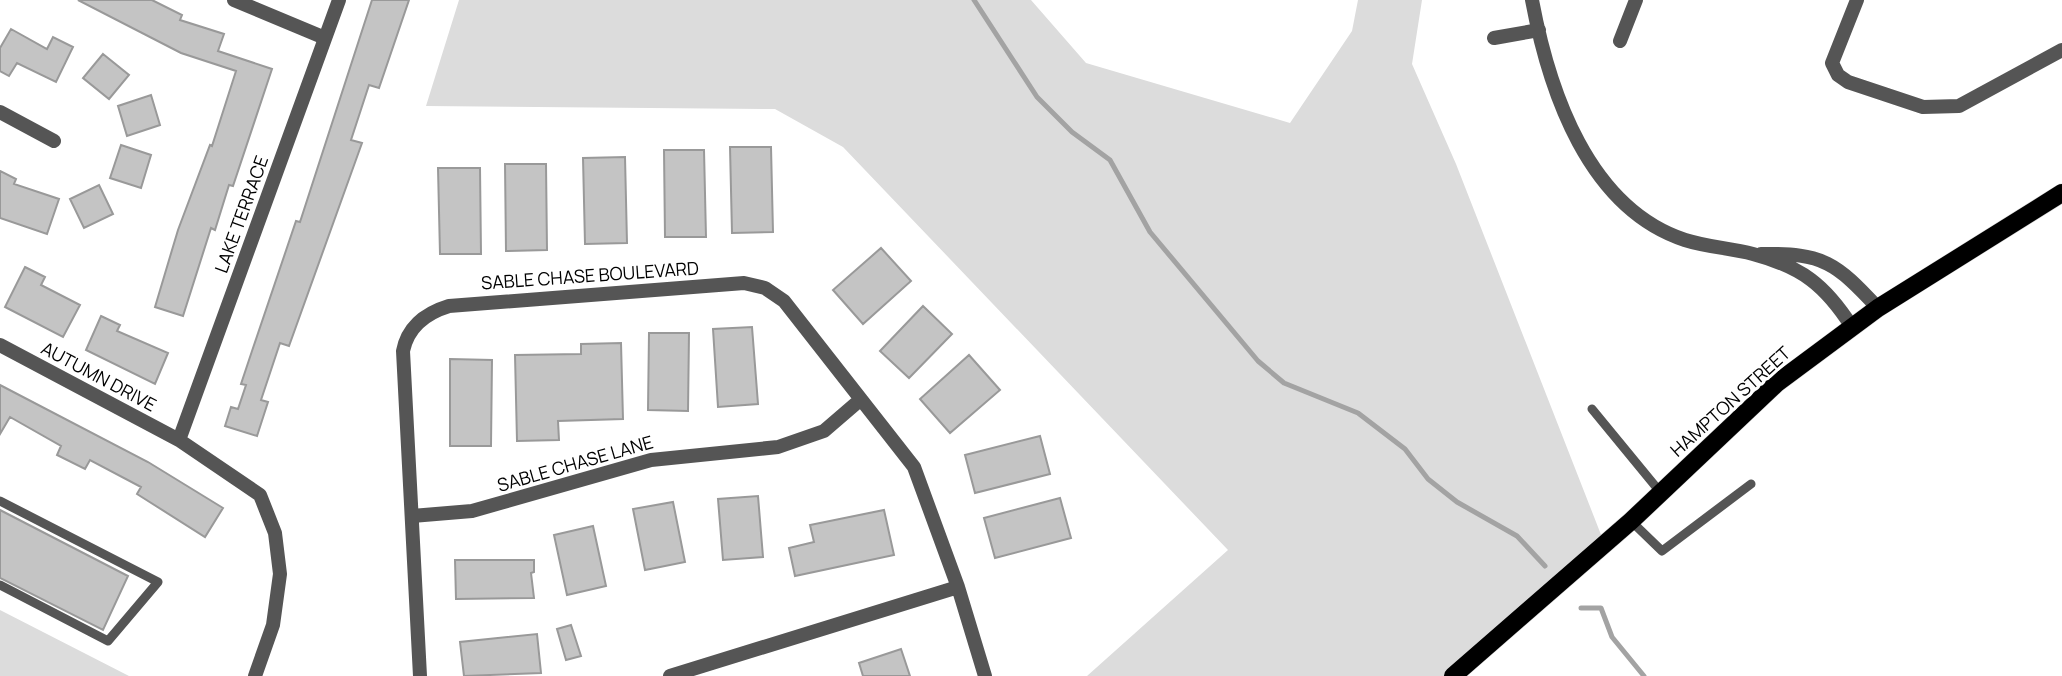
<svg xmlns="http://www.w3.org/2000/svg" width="2062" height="676" font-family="Manrope,sans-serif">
  <rect width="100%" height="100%" fill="#fff"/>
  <path fill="#dcdcdc" d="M459,0H1031L1086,63L1290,123L1352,31L1358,0H1422L1412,64L1456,164L1607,550L1458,676H1087L1228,550L843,147L775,109L426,106Z
    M0,610L129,676H0Z"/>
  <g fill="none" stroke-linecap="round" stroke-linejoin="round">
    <path stroke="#a3a3a3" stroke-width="5" d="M974,0L1037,97L1072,132L1110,160L1150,232L1258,361L1284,383L1358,413L1405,449L1428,479L1457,502L1517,536L1545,566
      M1581,608H1601L1612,637L1644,676"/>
  </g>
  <path fill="#c4c4c4" stroke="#999" stroke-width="2" d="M78,0H152L182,15L180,20L224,34L218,51L272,69L233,186L229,185L215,230L211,228L183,316L155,307L178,230L210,145L212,146L236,71L181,53Z
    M372,0H409L379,88L369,85L351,140L362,143L289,346L280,343L261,400L268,402L257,436L225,426L231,407L238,409L246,385L241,384L252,351L296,221L300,222Z
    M11,29L47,49L53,37L73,47L56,82L17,63L9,76L0,71V48Z
    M103,54L129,75L109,99L83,78Z
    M151,95L160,125L127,136L118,106Z
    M121,145L151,155L141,188L110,178Z
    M730,147H771L773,232L732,233Z
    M664,150H704L706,237H665Z
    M625,157L627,243L585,244L583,158Z
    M505,164H546L547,250L506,251Z
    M438,168H480L481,254H440Z
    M0,171L16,179L14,184L59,199L47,234L0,218Z
    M99,185L113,214L84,228L70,199Z
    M881,248L911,281L863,324L833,290Z
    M25,267L45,277L41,285L80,305L63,337L5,307Z
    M923,306L952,334L909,378L880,351Z
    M101,316L120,325L117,331L168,353L155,384L86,350Z
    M752,327L758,404L718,407L713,329Z
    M649,333H689L688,411L648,410Z
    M621,343L623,419L558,421L559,440L517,441L515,355L581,354V344Z
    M969,355L1000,390L950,433L920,399Z
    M450,359L492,360L491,446H450Z
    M0,385L148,462L223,508L205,537L137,494L141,487L90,460L85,469L57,455L61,446L10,417L0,434Z
    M1040,436L1050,474L975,493L965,455Z
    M758,496L763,557L723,560L718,499Z
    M1060,498L1071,538L995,558L984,518Z
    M673,502L685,562L645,570L633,509Z
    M0,510L128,576L103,630L0,578Z
    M884,510L894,555L795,576L789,548L814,542L810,525Z
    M593,526L606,586L567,595L554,535Z
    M455,560H534V572L531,573L534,598L456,599Z
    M571,625L581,656L566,660L557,629Z
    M537,634L541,673L464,676L460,642Z
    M901,649L910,676H863L859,663Z"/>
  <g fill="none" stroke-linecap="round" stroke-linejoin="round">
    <g stroke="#dbdbdb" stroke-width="19">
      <path id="primary" d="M1453,676L1631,521L1777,383L1878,308L2062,193"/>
    </g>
    <path stroke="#555" stroke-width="9" d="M1592,409L1661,493
      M0,501L158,582L108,641L0,585
      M1631,521L1662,551L1751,484"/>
    <path stroke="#555" stroke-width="14" d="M234,0L325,38
      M1532,0C1549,91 1588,208 1685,240C1707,247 1731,248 1753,254C1802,267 1825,285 1852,327
      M1857,0L1832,63L1838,75L1848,82L1923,107L1959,106L2062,50
      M1494,38L1539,30
      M1620,41L1636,0
      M0,112L54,141
      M1761,254C1824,253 1836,263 1878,308
      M0,345L179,440L260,495L275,533L280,574L273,625L255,676
      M179,440L339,0
      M412,516L472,511L651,460L778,447L824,431L860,400
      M420,676L403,351C408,326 426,313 449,306L744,283L765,288L784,301L914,467L958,587L985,676
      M670,676L958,587"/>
    <use href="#primary" stroke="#000" stroke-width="18"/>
  </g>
  <g text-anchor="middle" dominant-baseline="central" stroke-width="6" stroke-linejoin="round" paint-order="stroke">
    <g font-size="18" fill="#000" stroke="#fff">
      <text transform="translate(241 214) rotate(-70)">LAKE TERRACE</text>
      <text transform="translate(590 275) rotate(-4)">SABLE CHASE BOULEVARD</text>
      <text transform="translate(99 376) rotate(28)">AUTUMN DRIVE</text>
      <text transform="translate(1730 401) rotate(-42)">HAMPTON STREET</text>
      <text transform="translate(575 463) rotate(-16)">SABLE CHASE LANE</text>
    </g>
  </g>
</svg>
